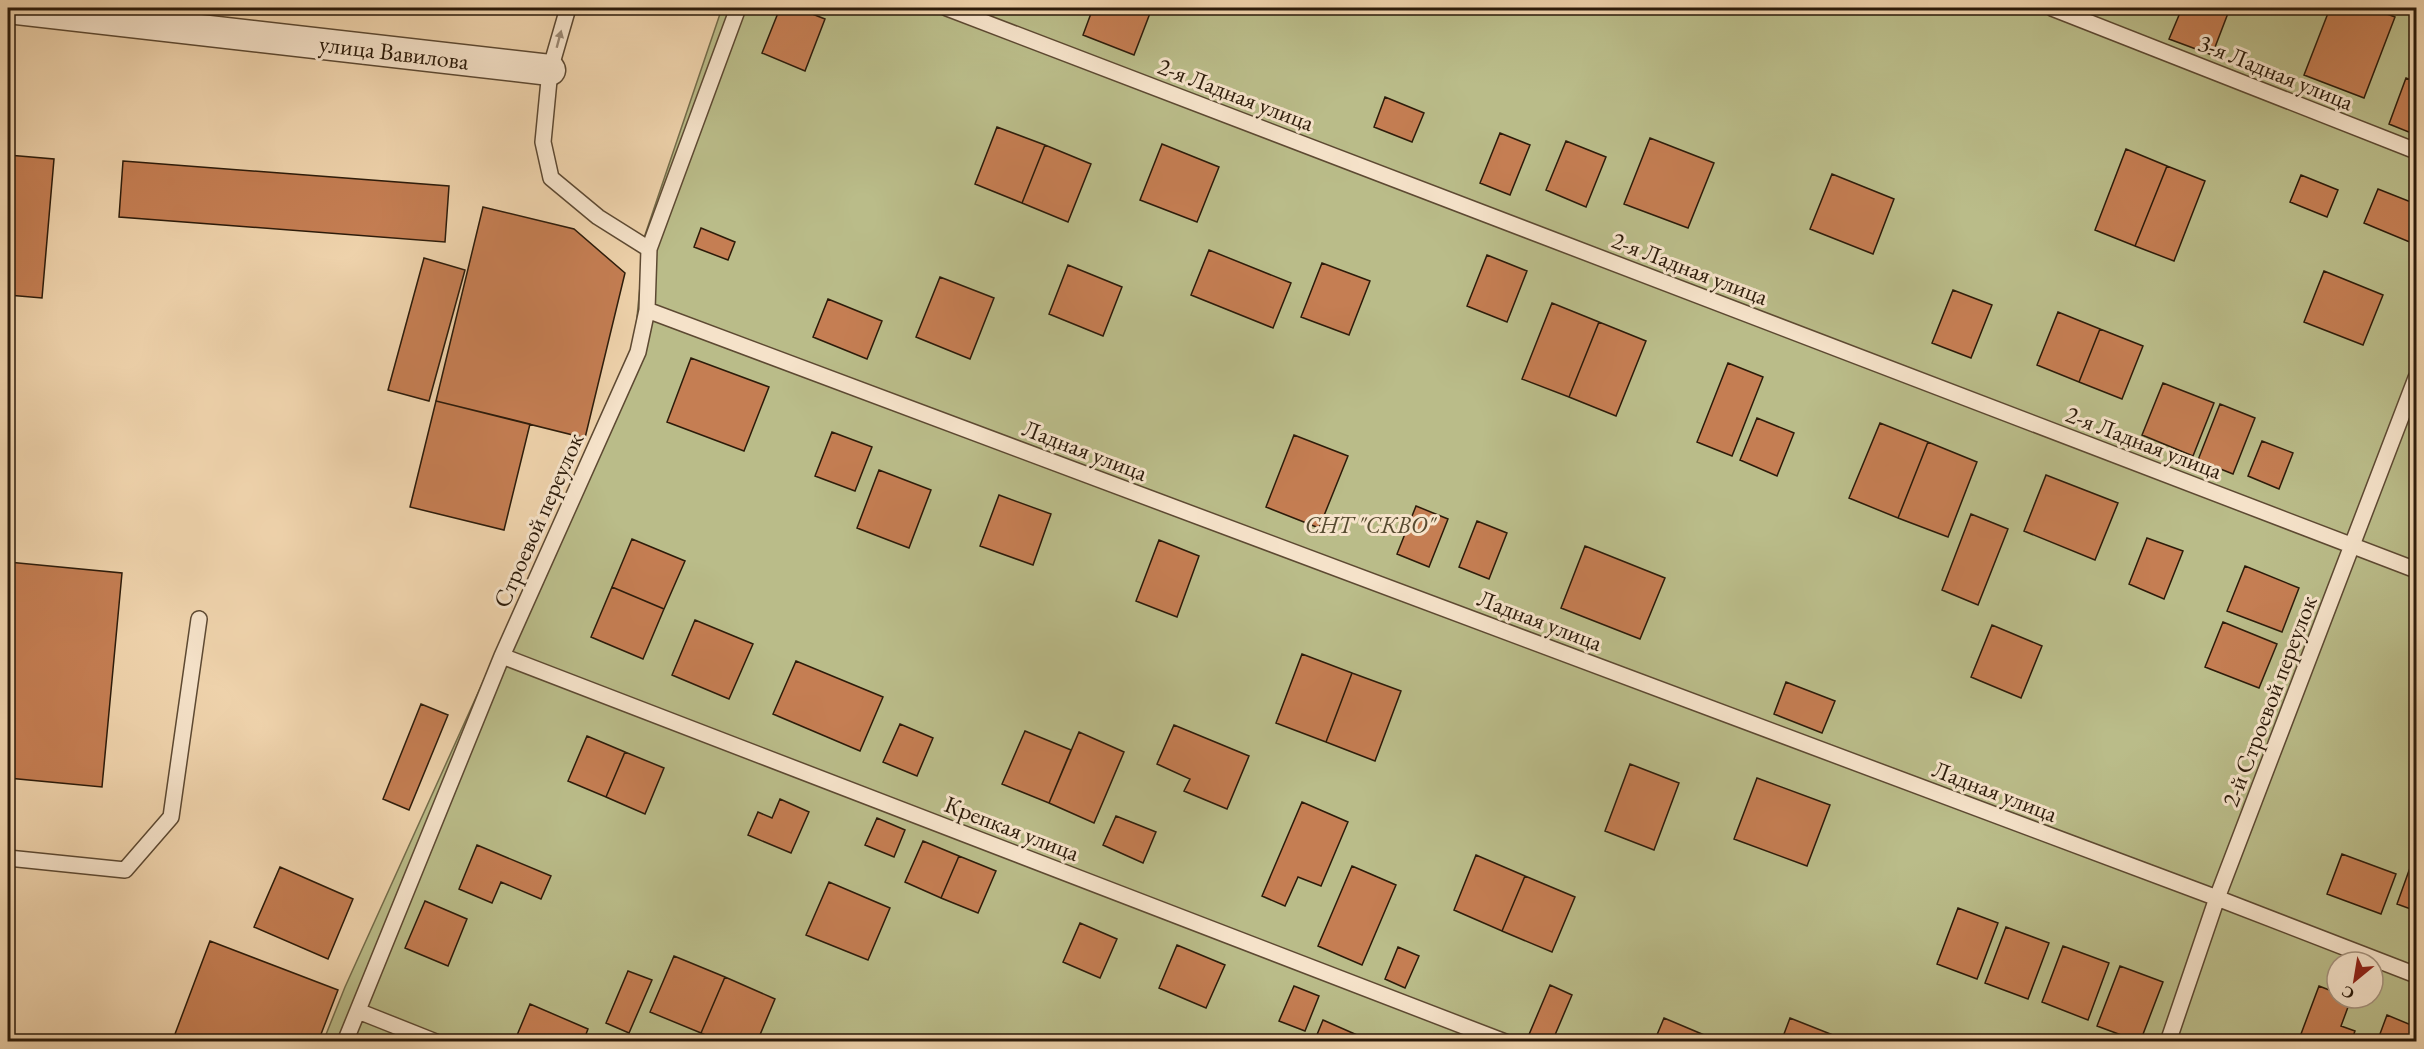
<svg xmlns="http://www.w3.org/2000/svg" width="2424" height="1049" font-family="'EB Garamond',serif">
  <rect width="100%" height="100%" fill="#efd3ac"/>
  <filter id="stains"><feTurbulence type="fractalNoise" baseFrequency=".00333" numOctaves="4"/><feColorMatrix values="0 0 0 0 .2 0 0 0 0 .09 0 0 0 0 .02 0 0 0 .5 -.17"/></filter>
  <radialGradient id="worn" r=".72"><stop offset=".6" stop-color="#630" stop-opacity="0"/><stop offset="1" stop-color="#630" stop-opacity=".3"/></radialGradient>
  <path fill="#babc89" stroke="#736c4a" stroke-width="1.5" fill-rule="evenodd" d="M722,8H2416V1041L323,1042L345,987L634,348L645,235ZM2337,962H2373V998H2337Z"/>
  <path fill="#c57e53" stroke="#2c1b0a" stroke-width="1.5" d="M780,8H797L825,19L805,71L762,53Z
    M1093,8H1152L1134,55L1083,35Z
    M2182,8H2230L2212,55L2169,39Z
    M2330,8H2371L2395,17L2364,98L2304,75Z
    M2406,78L2416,82V135L2389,124Z
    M1385,97L1424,113L1412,142L1374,127Z
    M997,127L1045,145L1022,203L975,184Z
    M1500,133L1530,145L1510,195L1480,183Z
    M1650,138L1714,163L1688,228L1624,204Z
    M1566,141L1606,157L1586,207L1546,190Z
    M1162,144L1219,167L1197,222L1140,200Z
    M1045,145L1091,164L1068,222L1022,203Z
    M2126,149L2167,166L2135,246L2095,230Z
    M8,155L54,159L42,298L8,295Z
    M123,161L449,186L445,242L119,217Z
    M2167,166L2205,181L2174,261L2135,246Z
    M1832,174L1894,199L1873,254L1810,229Z
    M2301,175L2338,190L2327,217L2290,202Z
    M2378,189L2416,204V230L2412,243L2364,223Z
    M483,207L574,229L625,273L585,438L436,401Z
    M701,228L735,242L728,260L694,247Z
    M1209,250L1291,283L1273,328L1191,295Z
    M1487,255L1527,271L1507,322L1467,306Z
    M424,258L465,270L429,401L388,390Z
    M1322,263L1370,281L1349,335L1301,317Z
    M1068,265L1122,287L1103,336L1049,314Z
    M2324,271L2383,295L2363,345L2304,322Z
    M940,277L994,298L970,359L916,337Z
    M1953,290L1992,305L1971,358L1932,343Z
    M828,299L882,321L867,359L813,337Z
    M1552,303L1599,322L1569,397L1522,379Z
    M2058,312L2100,329L2079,382L2037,365Z
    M1599,322L1646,341L1616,416L1569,397Z
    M2100,329L2143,346L2122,399L2079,382Z
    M691,358L769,387L744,451L667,422Z
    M1728,363L1763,377L1732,456L1697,442Z
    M2163,383L2214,403L2193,456L2142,435Z
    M436,401L530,424L504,530L410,507Z
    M2220,404L2255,418L2233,474L2198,460Z
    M1757,418L1794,433L1777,476L1740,460Z
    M1880,423L1928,442L1898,518L1849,498Z
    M832,432L872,447L855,491L815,476Z
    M1294,435L1348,456L1319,528L1266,507Z
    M2262,441L2293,453L2279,489L2248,476Z
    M1928,442L1977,462L1948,537L1898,518Z
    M879,470L931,490L909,548L857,528Z
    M2046,475L2118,503L2095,560L2024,531Z
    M999,495L1051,514L1033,565L980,546Z
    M1416,506L1448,519L1429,567L1397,554Z
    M1971,514L2008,529L1978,605L1942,590Z
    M1477,521L1507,533L1489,579L1459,567Z
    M2147,538L2183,551L2164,599L2129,584Z
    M632,539L685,561L664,609L612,587Z
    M1159,540L1199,556L1177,617L1136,601Z
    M1585,546L1665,578L1640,639L1561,608Z
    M8,562L122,573L102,787L8,778Z
    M2245,566L2299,588L2282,632L2227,611Z
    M612,587L664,609L643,659L591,637Z
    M695,620L753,644L729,699L672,675Z
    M2223,622L2277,644L2259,688L2205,667Z
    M1992,625L2042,646L2021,698L1971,677Z
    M1302,654L1352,673L1326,742L1276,723Z
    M796,661L883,697L860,751L773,714Z
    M1352,673L1401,691L1375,761L1326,742Z
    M1786,682L1835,701L1822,733L1774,714Z
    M421,704L448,715L409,810L383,799Z
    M900,724L933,738L917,776L883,762Z
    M1174,725L1249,756L1227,809L1184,791L1190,779L1157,764Z
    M1025,731L1071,750L1049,803L1002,784Z
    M1079,732L1124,752L1094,823L1049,803Z
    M587,736L625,752L606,797L568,781Z
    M625,752L664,768L645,814L606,797Z
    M1630,764L1679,783L1654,850L1605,831Z
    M1757,778L1830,805L1807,866L1734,839Z
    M780,799L809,812L791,853L748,835L758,812L772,818Z
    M1302,802L1348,822L1321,886L1298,877L1285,906L1262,896Z
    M1116,816L1156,832L1143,863L1103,845Z
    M877,818L905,830L894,857L865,845Z
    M923,841L959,856L941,898L905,882Z
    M477,845L551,876L541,899L501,882L492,903L459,889Z
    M2416,851V911L2397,904Z
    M2342,854L2396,874L2381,914L2327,894Z
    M1476,855L1525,876L1502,931L1454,910Z
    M959,856L996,871L978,913L941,898Z
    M1352,866L1396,885L1362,965L1318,946Z
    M280,867L353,899L328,959L254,927Z
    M1525,876L1575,897L1552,952L1502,931Z
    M829,882L890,908L868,960L806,935Z
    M425,901L467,919L448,966L405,948Z
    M1958,908L1998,923L1977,979L1937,964Z
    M1080,923L1117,939L1100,978L1063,962Z
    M2006,927L2049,943L2028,999L1985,983Z
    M210,941L338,990L318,1042H172Z
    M1177,945L1225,965L1206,1008L1159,988Z
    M2063,946L2109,963L2088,1020L2042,1002Z
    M1398,947L1419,956L1405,988L1385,979Z
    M674,956L725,977L701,1033L650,1012Z
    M2120,966L2163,982L2140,1042L2097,1026Z
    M628,971L652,980L629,1033L606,1023Z
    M725,977L775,999L757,1042H721L701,1033Z
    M1550,985L1572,995L1552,1042H1538L1528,1037Z
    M1294,986L1319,996L1305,1031L1279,1021Z
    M2319,986L2337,993V998L2351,999L2341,1026L2355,1031L2351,1042H2298Z
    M530,1004L588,1029L583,1042H520L515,1040Z
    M2387,1015L2416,1027L2415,1042H2377Z
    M1664,1018L1709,1037L1707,1042H1654Z
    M1790,1018L1838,1037L1837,1042H1781Z
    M1323,1020L1373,1042H1314Z"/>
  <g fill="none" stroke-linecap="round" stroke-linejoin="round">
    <g stroke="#5d4932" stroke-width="18">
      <path id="service" d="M568,8L550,70L543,142L551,178L598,217L649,249
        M947,8L2416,570
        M2052,8L2416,151
        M647,310L2217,898L2416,975
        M502,656L1505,1042
        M8,858L125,870L171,817L199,619
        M358,1011L436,1042
        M345,1042L502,656L638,352L647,310L649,249L738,8
        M2168,1042L2217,898L2416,378"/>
    </g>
    <g stroke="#5d4932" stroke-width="33">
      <path id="minor" d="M8,8L550,70"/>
    </g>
    <use href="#service" stroke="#f5e2c9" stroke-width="15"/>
    <use href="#minor" stroke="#f5e2c9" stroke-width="30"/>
  </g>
  <defs><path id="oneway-solid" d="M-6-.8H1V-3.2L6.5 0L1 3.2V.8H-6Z" transform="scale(1.5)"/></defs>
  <use fill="#9b8873" href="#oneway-solid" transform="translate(559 39) rotate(-75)"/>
  <g text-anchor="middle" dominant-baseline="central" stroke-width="6" stroke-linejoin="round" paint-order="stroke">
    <g font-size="24" fill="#2c1b0a" stroke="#f5e2c9">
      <text transform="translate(394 52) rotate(7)">улица Вавилова</text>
      <text transform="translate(2276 72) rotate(22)">3-я Ладная улица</text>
      <text transform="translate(1236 94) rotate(21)">2-я Ладная улица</text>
      <text transform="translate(1690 268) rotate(21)">2-я Ладная улица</text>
      <text transform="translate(2144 442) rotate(21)">2-я Ладная улица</text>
      <text transform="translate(1085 450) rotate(21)">Ладная улица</text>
      <text transform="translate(538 520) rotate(-66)">Строевой переулок</text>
      <text transform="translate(1540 620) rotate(21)">Ладная улица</text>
      <text transform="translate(2269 701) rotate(-69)">2-й Строевой переулок</text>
      <text transform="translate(1995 791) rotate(21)">Ладная улица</text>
      <text transform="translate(1012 828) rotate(21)">Крепкая улица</text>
    </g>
    <g font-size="24" font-style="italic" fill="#574b30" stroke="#f5e2c9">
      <text x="1370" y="524">СНТ "СКВО"</text>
    </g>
  </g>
  <rect width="2424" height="1049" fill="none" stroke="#efd3ac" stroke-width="30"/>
  <rect x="9" y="9" width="2406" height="1031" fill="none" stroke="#2c1b0a" stroke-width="3"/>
  <rect x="15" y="15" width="2394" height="1019" fill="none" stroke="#2c1b0a" stroke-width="1.5"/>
  <g transform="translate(2355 980) rotate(210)"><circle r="28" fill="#f5e2c9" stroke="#a5927d" stroke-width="1.5"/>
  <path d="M0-4.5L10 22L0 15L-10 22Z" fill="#8f2418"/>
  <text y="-9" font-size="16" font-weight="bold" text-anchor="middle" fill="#2c1b0a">С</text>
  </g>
  <rect width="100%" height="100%" filter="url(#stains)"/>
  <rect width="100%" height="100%" fill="url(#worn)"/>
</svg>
